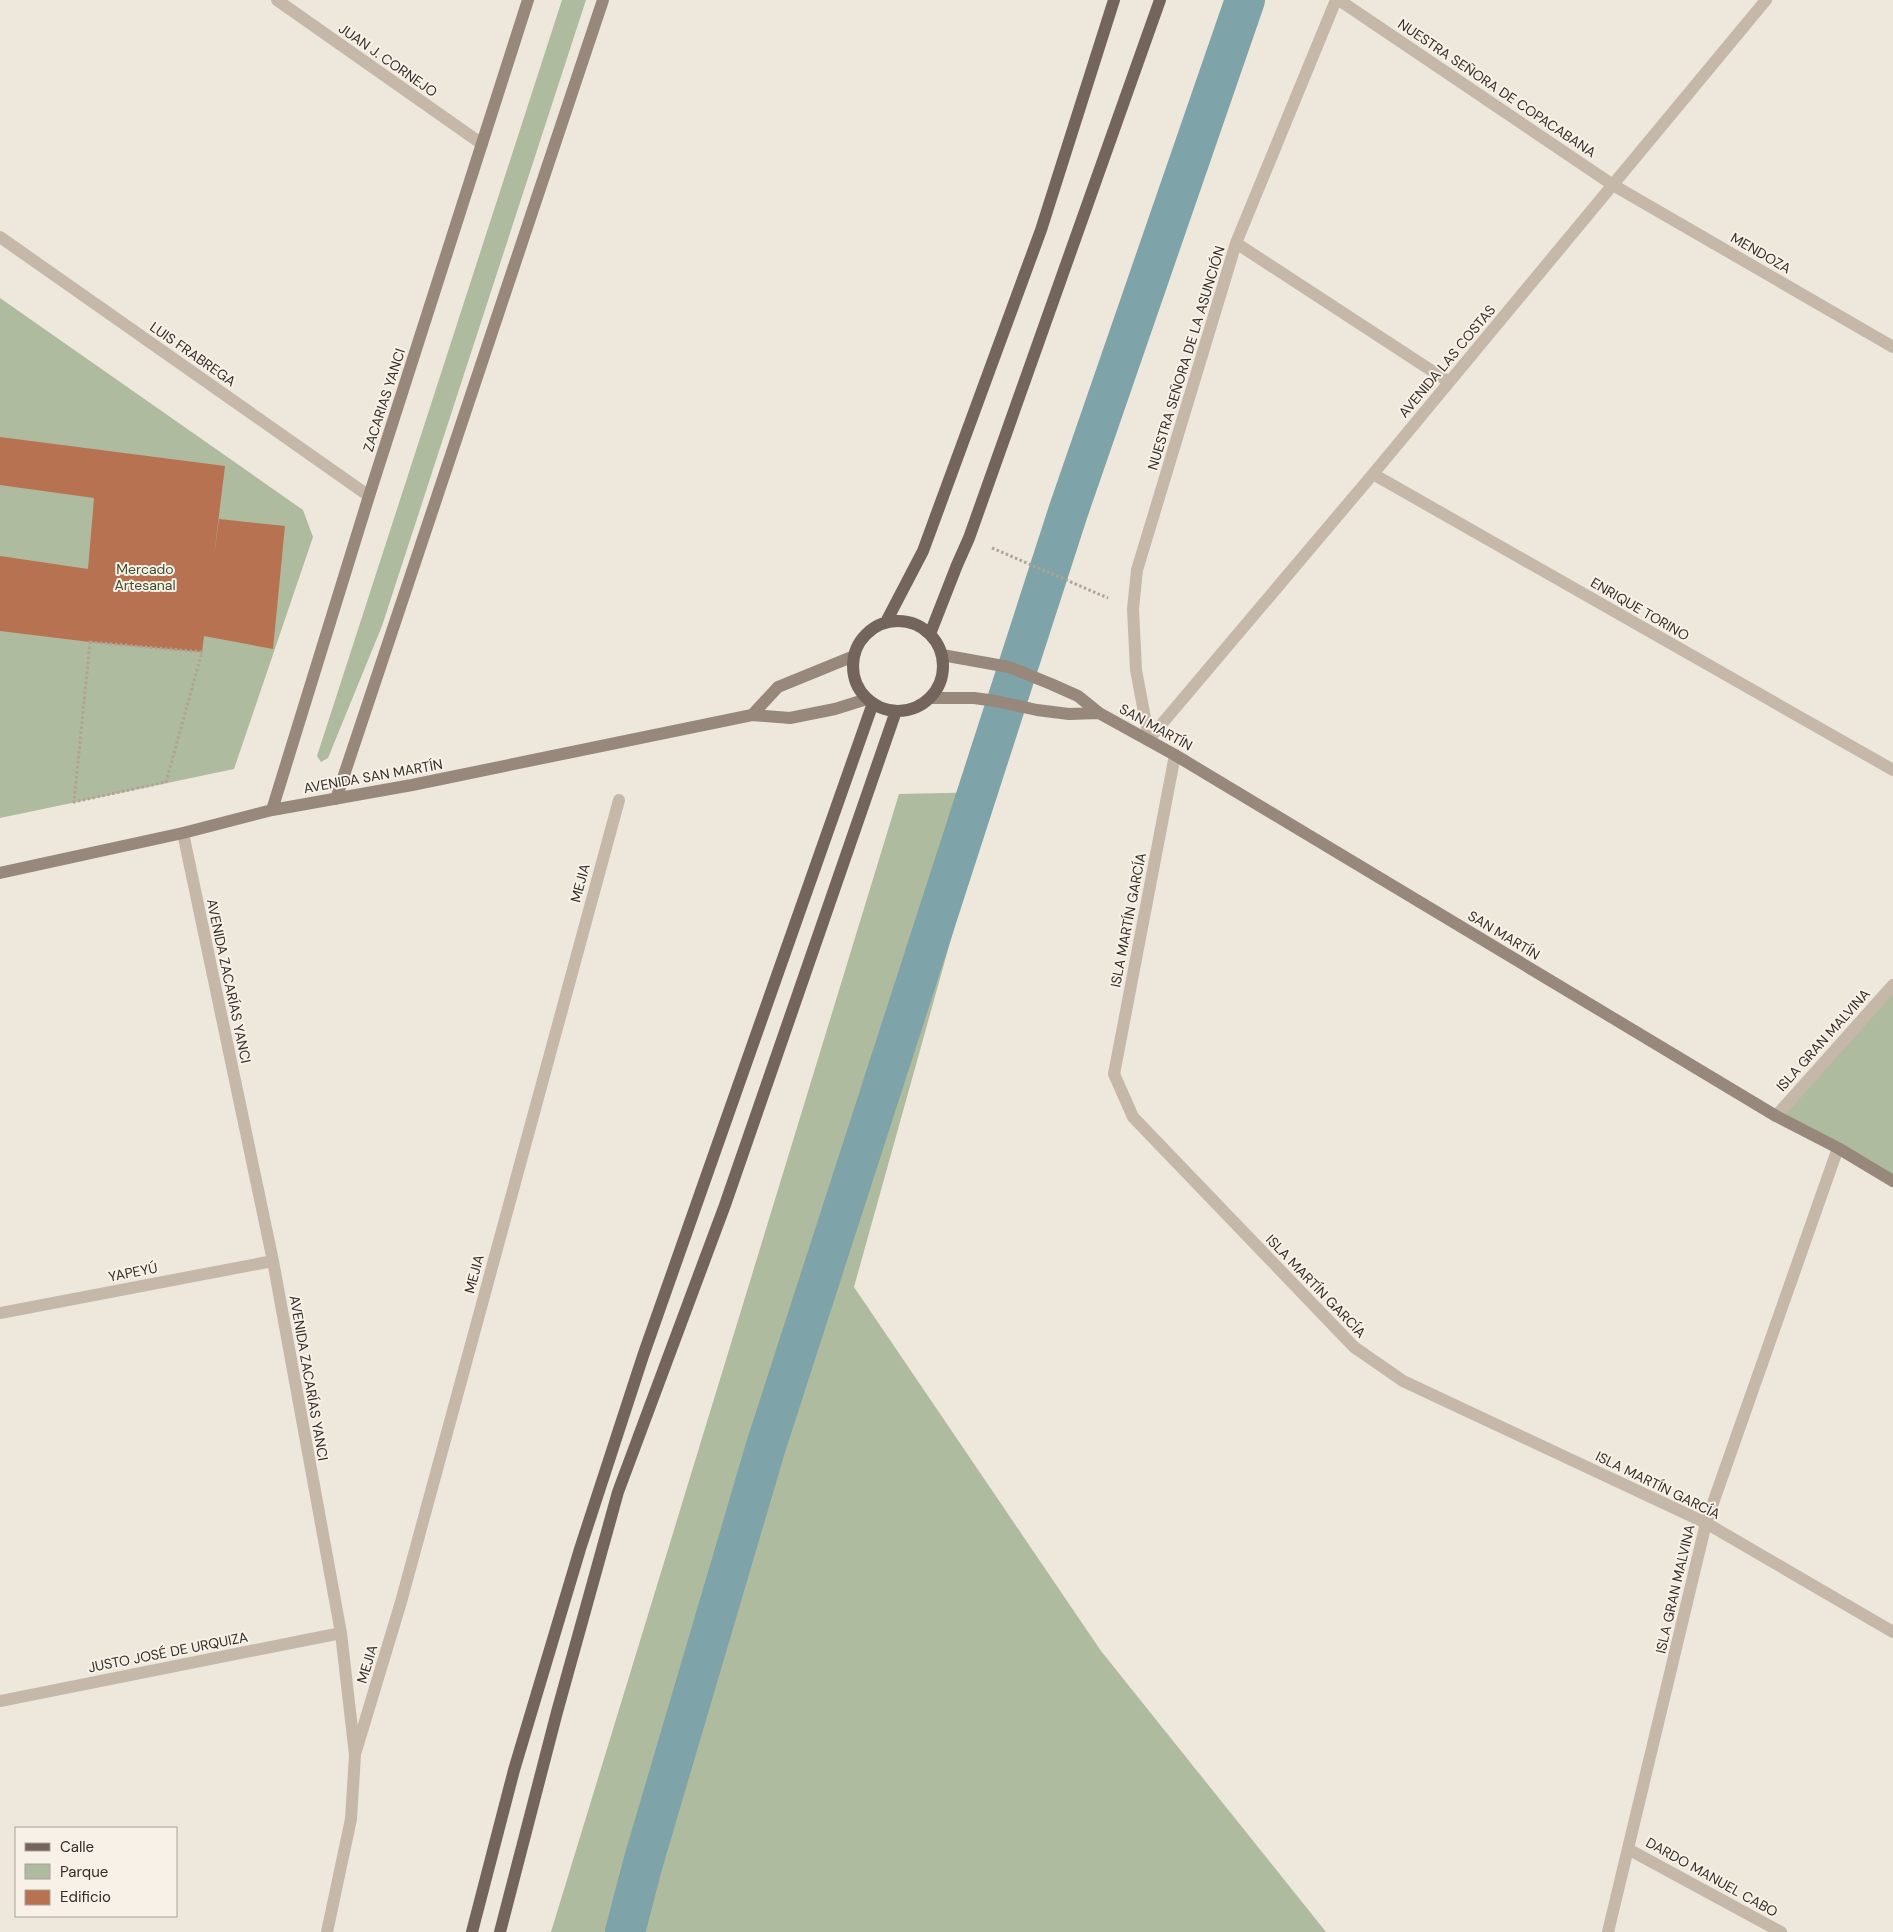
<svg xmlns="http://www.w3.org/2000/svg" width="1893" height="1932" font-family="'DM Sans',sans-serif">
  <rect width="100%" height="100%" fill="#eee7dc"/>
  <path fill="#afbb9e" d="M562,0H586L382,626L328,758L321,762L317,756Z
    M0,298L303,510L313,537L234,769L0,818Z
    M992,792L854,1287L1101,1651L1326,1932H551L899,794Z
    M1893,990V1180L1780,1115Z"/>
  <g fill="none" stroke-linecap="round" stroke-linejoin="round">
    <path stroke="#7ea3a8" stroke-width="40" d="M625,1932L643,1863L766,1446L1068,512L1245,0"/>
  </g>
  <path fill="#b77252" d="M0,437L225,466L214,556L219,519L285,526L273,649L204,636L202,652L90,642L0,631V556L88,569L94,498L0,485Z"/>
  <g fill="none" stroke-linecap="round" stroke-linejoin="round">
    <path stroke="#b0a294" stroke-width="3" stroke-dasharray="2.5 2.5" stroke-linecap="butt" d="M992,548L1108,598
      M90,642L202,652L166,782L74,802Z"/>
    <path stroke="#c5b8a9" stroke-width="12" d="M277,0L482,144
      M1339,0L1613,185L1893,347
      M0,237L369,496
      M1236,243L1449,382
      M1373,474L1893,770
      M1149,739L1373,474L1766,0
      M1149,739L1136,670L1133,609L1137,570L1236,243L1336,0
      M1175,755L1114,1074L1133,1117L1354,1347L1403,1381L1706,1523L1893,1632
      M183,833L273,1261L341,1633L355,1755L351,1819L327,1932
      M1776,1116L1893,985
      M0,1313L273,1261
      M0,1701L341,1633
      M356,1751L401,1602L619,800
      M1628,1849L1781,1932
      M1608,1932L1706,1523L1838,1148"/>
    <path stroke="#98887b" stroke-width="12" d="M942,655L1009,667L1051,684L1078,696L1099,713L1175,755L1776,1116L1838,1148L1893,1181
      M930,698H974L996,701L1037,710L1069,714L1099,713
      M752,715L778,687L854,656
      M336,799L603,0
      M272,810L369,496L528,0
      M0,873L183,833L272,810L412,785L752,715L790,718L835,709L867,699"/>
    <path stroke="#73655b" stroke-width="12" d="M853 666a45 45 0 1 1 90 0a45 45 0 1 1-90 0Z
      M886,622L923,551L1041,230L1114,0
      M930,634L957,565L969,538L1160,0
      M472,1932L514,1770L580,1549L643,1356L873,703
      M500,1932L557,1712L618,1492L725,1205L896,711"/>
  </g>
  <g text-anchor="middle" dominant-baseline="central" stroke-width="4" stroke-linejoin="round" paint-order="stroke">
    <g font-size="14" fill="#332c28" stroke="#f7f1e7">
      <text transform="translate(388 60) rotate(35)">JUAN J. CORNEJO</text>
      <text transform="translate(1497 88) rotate(34)">NUESTRA SEÑORA DE COPACABANA</text>
      <text transform="translate(1761 253) rotate(30)">MENDOZA</text>
      <text transform="translate(193 354) rotate(35)">LUIS FRABREGA</text>
      <text transform="translate(1186 358) rotate(-73)">NUESTRA SEÑORA DE LA ASUNCIÓN</text>
      <text transform="translate(1447 361) rotate(-50)">AVENIDA LAS COSTAS</text>
      <text transform="translate(384 400) rotate(-72)">ZACARIAS YANCI</text>
      <text transform="translate(1640 609) rotate(30)">ENRIQUE TORINO</text>
      <text transform="translate(1156 727) rotate(29)">SAN MARTÍN</text>
      <text transform="translate(373 776) rotate(-10)">AVENIDA SAN MARTÍN</text>
      <text transform="translate(580 883) rotate(-75)">MEJIA</text>
      <text transform="translate(1128 920) rotate(-79)">ISLA MARTÍN GARCÍA</text>
      <text transform="translate(1504 935) rotate(31)">SAN MARTÍN</text>
      <text transform="translate(229 981) rotate(78)">AVENIDA ZACARÍAS YANCI</text>
      <text transform="translate(1823 1040) rotate(-48)">ISLA GRAN MALVINA</text>
      <text transform="translate(133 1272) rotate(-11)">YAPEYÚ</text>
      <text transform="translate(474 1274) rotate(-75)">MEJIA</text>
      <text transform="translate(1316 1286) rotate(46)">ISLA MARTÍN GARCÍA</text>
      <text transform="translate(309 1378) rotate(80)">AVENIDA ZACARÍAS YANCI</text>
      <text transform="translate(1658 1485) rotate(26)">ISLA MARTÍN GARCÍA</text>
      <text transform="translate(1675 1589) rotate(-77)">ISLA GRAN MALVINA</text>
      <text transform="translate(168 1652) rotate(-11)">JUSTO JOSÉ DE URQUIZA</text>
      <text transform="translate(367 1664) rotate(-73)">MEJIA</text>
      <text transform="translate(1712 1877) rotate(29)">DARDO MANUEL CABO</text>
    </g>
    <g font-size="14" fill="#404e2f" stroke="#f7f1e7">
      <text x="145" y="569">Mercado<tspan x="145" dy="16">Artesanal</tspan></text>
    </g>
  </g>
  <rect x="15" y="1827" width="162" height="90" fill="#f7f1e7" stroke="#a9a29b"/>
  <rect x="25" y="1843" width="25" height="8" fill="#73655b" stroke="#a9a29b"/>
  <text x="60" y="1852" font-size="15" fill="#332c28">Calle</text>
  <rect x="25" y="1864" width="25" height="15" fill="#afbb9e" stroke="#a9a29b"/>
  <text x="60" y="1877" font-size="15" fill="#332c28">Parque</text>
  <rect x="25" y="1890" width="25" height="15" fill="#b77252" stroke="#a9a29b"/>
  <text x="60" y="1902" font-size="15" fill="#332c28">Edificio</text>
</svg>
